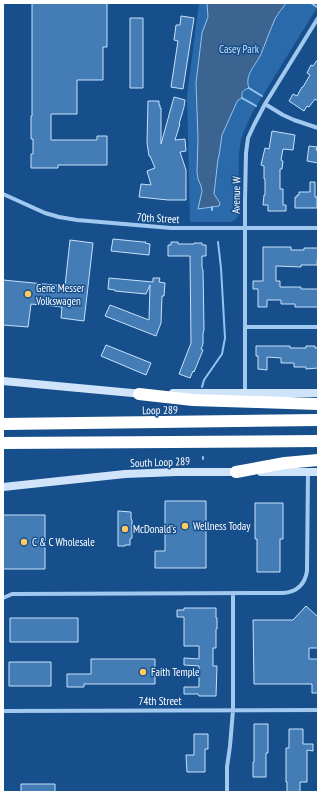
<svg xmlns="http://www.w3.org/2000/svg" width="321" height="795" font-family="'PT Sans Narrow',sans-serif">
  <rect width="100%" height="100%" fill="#174f8c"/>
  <path fill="#2a6aaa" d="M199,3H318V6L252,113L244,131L241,139L239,154L238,216L235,220L231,222H190L187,96Z"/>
  <path fill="#3b6490" stroke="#94c3f1" d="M207,3H286C283,8 278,13 275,19C270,30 266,42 261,54C256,65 244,75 249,88C243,90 241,92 242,98L238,100L236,104L222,135L219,156L218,159L214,194L220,203L219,206L198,209L202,191L201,186L198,179L197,172L198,138L196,83L202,33L208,17Z"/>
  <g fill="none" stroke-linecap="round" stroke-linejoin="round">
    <path stroke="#94c3f1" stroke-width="2" d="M311,3L317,7
      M249,88L262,96
      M242,98L256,106
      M212,207V210
      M202,387L204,380L222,354L225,338L221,268L218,242
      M203,459V457"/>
  </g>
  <path fill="#447cb6" stroke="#c7e1fa" d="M32,3H107V47H103V80H77V114H51V140H97V136H107V165H58V168H31V154H33V139H31V116H32Z
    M181,16L194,18L183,89L171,87L178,41L174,40L176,25H180Z
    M130,18H143V88H130Z
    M318,59V101L315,99L309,107L307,106L304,111L289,101L293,94L297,96L302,87H303L310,75L307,73L311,65L313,66Z
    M174,97L185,100L184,107L179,124H180L175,140L185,139L186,151L180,152L186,170V200H168L139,197L141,184L151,185L147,171L155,168L150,156H149L147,143L148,101H159V105H160V108H161V144Z
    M272,131L295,135L293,150L283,149L281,160L283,161L282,169H280V189H283V205H286V211H268V205H263L264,195H265V179H264V166L261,165L265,148L269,149Z
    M309,146L317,147L316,150L318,151V163L307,161Z
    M310,182H315V197H317V208H295V197H297V195H299V192H310Z
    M113,239L143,242H146L145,243L150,244L149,255L111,251Z
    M70,240L93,243L84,321L61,318L62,307L31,304L28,327L3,325V280L65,286Z
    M171,242H178V244H194V243H202V245H206V256H202V268L203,270L204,330L203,333V344L201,349L203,350L194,372L193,371L190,378L179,374L191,343L190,256H168V245H171Z
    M263,247H291V250H304V248H318L317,265H301V267L276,266V281H280V287H301V289H318V307H295V304H281V300H267V307H258V289H253V281H263Z
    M109,278L153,282V278H160L159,282L165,283L164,296H162L161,323L156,336L105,316L110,305L149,320L150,285L146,294L115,291V290L108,289Z
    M106,345L151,363L146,375L101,356Z
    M256,346H290V348H306V346H315V348H318V368L306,369V367H294V363H281V358L267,357V370L258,369V356H256Z
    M165,501H206V568H155V551H165Z
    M255,503H283V539H280V572H257V539H255Z
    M118,511L131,512V519L132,520V538L130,539V545H125V546H118Z
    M3,515H45V569H3Z
    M306,606L318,617V648H309V659H318V693H312V684H254L253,620H293Z
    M184,608H216V618H217V629H216V648H213V666H217L216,696H199L198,694H184V687H199V666L184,665V658L199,659V646H184V617H177V610H184Z
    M10,618H78V642H10Z
    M91,659H155V684H84V687H67V674H91Z
    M9,662H51V686H9Z
    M254,724H268V753H266V777H253V762H254Z
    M289,729H303V744H313V751L307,750V782H300V792H287V782H286V748H289Z
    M194,734H208V749H205V772H187L186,755H194Z
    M21,784H55V792H21Z"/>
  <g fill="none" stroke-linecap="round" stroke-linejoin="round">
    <path stroke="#a1c8ef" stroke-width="4" d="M265,104L283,115L294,120L318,128
      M3,194L45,213L59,217L77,220L171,228H318
      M245,327H318
      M245,393V200L246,153L248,138L254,125L265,104L318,18
      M3,598L12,594H17L283,593C297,592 305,584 307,571L308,472
      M3,711L318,710
      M227,792V767L230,746L233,710V593"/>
    <path stroke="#cfe3fa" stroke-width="8" d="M3,381L143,394
      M173,393H318
      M261,472H318
      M3,487L125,474L177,472H239"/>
    <path stroke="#fff" stroke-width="12" d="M139,394L193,400L258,402L318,404
      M3,424L318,420
      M3,443L318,441
      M236,472L285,463L318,460"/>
  </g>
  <g fill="#ffca5f" stroke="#174f8c" stroke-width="1.5">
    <circle cx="28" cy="294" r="4"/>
    <circle cx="185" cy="526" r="4"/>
    <circle cx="125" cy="529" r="4"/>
    <circle cx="24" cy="542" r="4"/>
    <circle cx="143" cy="672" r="4"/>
  </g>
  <g text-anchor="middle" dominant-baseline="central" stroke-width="3" stroke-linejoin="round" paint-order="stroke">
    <g font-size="11" fill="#c7e1fa" stroke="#174f8c">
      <text x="239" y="49">Casey Park</text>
    </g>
    <g font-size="11" fill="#fff" stroke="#174f8c">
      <text transform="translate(236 195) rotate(-89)">Avenue W</text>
      <text transform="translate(158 218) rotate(3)">70th Street</text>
      <text transform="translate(160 410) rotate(-1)">Loop 289</text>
      <text transform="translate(160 462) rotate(-2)">South Loop 289</text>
      <text x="160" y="701">74th Street</text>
    </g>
    <g font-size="11" fill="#fff" stroke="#174f8c" text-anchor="start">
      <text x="36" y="288">Gene Messer<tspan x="36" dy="13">Volkswagen</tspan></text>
      <text x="193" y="526">Wellness Today</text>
      <text x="133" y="529">McDonald's</text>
      <text x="32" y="542">C &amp; C Wholesale</text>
      <text x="151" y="672">Faith Temple</text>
    </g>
  </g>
  <rect width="321" height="795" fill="none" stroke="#ffffff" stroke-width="8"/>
</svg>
